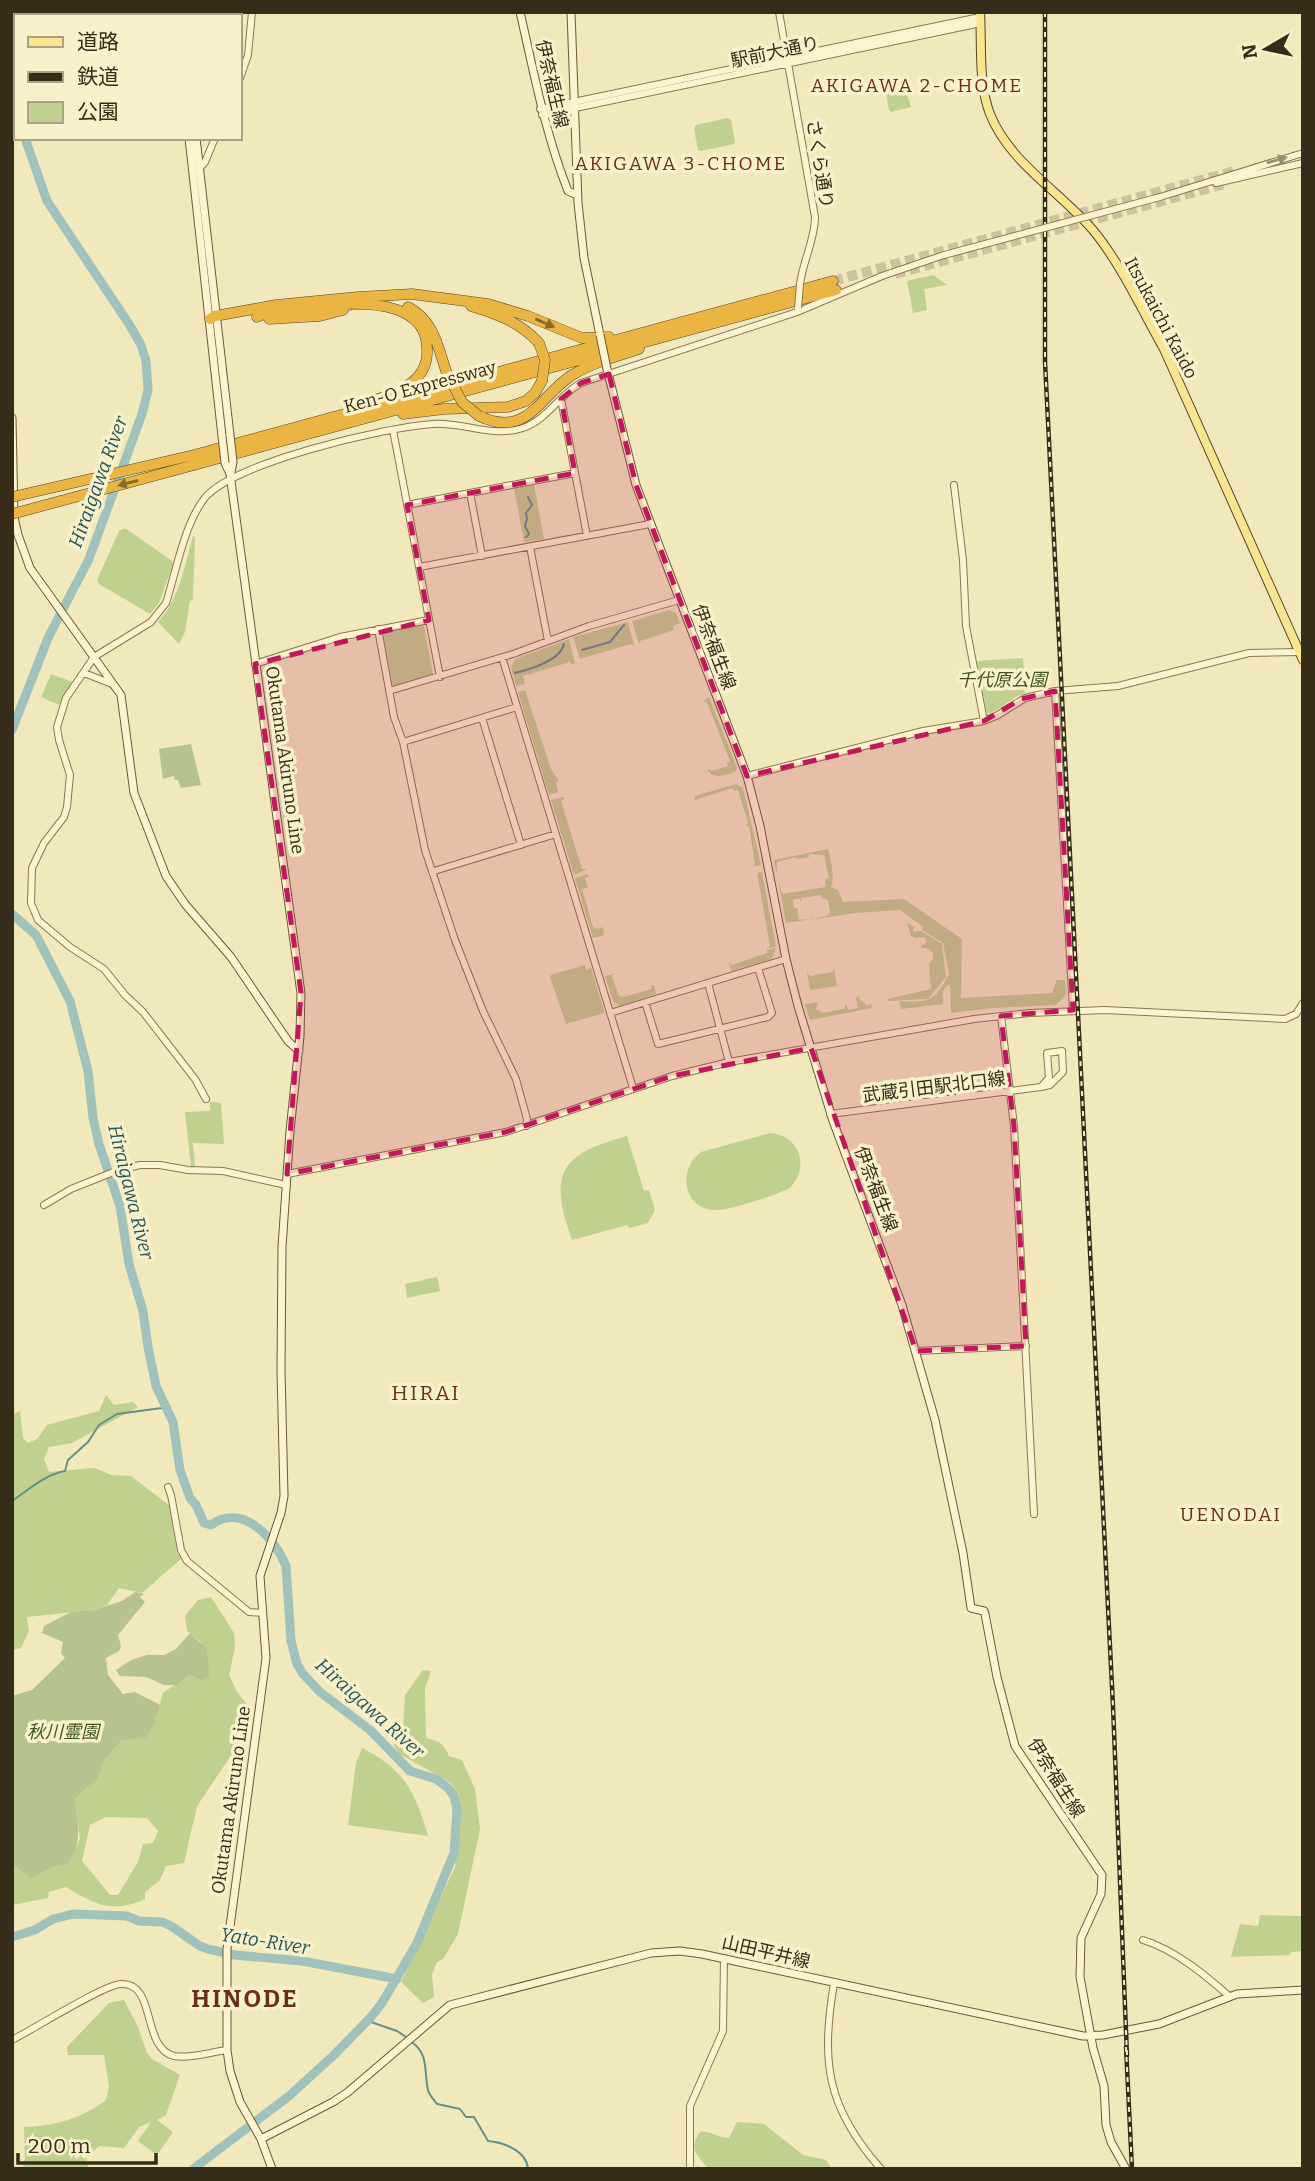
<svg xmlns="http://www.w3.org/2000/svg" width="1315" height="2181" font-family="Bitter,'Noto Sans JP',serif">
  <rect width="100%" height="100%" fill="#f1e8bb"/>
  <path fill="#c0d08e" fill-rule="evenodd" d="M903,82L911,107L891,112L889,110L885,88L887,85Z
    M728,118L731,120L735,142L734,144L701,151L698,150L694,129L696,125Z
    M933,275L947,285L924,289L927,310L913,313L907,281Z
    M534,484L544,539L524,542L514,488Z
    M125,528L172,561L173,564L159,603L150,614L99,584L97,580L119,531Z
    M193,536L195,537L193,600L190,601L185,632L179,644L158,622C179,600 185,565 193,536Z
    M669,610L676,613L680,623L673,626L674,630L640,641L639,644L632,621Z
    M628,622L634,646L631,644L580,659L573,637Z
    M420,624L424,626L433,674L394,686L392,683L383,637L387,631Z
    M569,639L575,663L572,665L570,662L523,676L525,684L516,686L511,667L515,659Z
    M1023,658L1025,693C1011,697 1002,710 987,714L977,661Z
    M51,674L75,683L59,705L41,697Z
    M525,690L551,769L559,781L556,782L558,792L549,795L518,692Z
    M709,697L737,768L735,772C725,775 714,780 708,770L709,769L711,771L728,766L727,762L730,761L707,702L703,701Z
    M736,784L743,788L761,865L753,866L755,864L749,826H745L748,823L738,790L734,791L732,788L695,800L694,803L695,796Z
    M563,797L565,799L561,801L582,869H587L574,875L551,800Z
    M828,849C831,861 835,876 831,887L838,890L843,902L904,899L962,939L961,998L1052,993L1057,980H1065L1066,995L1056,1005L994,1008L951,1013L950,985H948L943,991V1004L901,1009L899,1001C930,1003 935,1001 949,974L943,943L922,930L923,927L900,910L856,913L816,919L815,915L816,918L827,916L830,912L828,900L822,898L821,895L801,898V902L799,898L793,900L794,908H797L799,920L811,919V915L812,919L786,923L778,879L782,894L826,887L825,879L829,878L824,855L809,854V857L797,859L796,857L777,862V875L774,860Z
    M762,872L776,947L767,948L770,946L757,873Z
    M587,874L589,876L585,878L588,887L582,889L593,927L597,929L603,927L604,935L593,938L575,878Z
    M907,923L914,927L913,932L921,931L942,944L946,977L928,999L889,1001L888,999L931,989L929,964L933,959V953L927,948H922L921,945L926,944L925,937L915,938L911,936Z
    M776,948L772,959L731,971L729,962L732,965L767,953V950Z
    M585,965L586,970L591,968L604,1011V1013L566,1024L550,977L551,975Z
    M834,968L837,986L810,990L807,971L810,976L832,972Z
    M615,974L612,976L619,996L623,997L652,989L651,986L654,985L656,994L620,1006L613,1001L605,976Z
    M861,996L858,998L868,1006L871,1003L872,1008L810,1020L805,1004L818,1002L816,1010H820L821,1013L845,1009V1006L847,1005L848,1010L858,1008L856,997Z
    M210,1102L221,1103L224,1144L193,1143L195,1166L191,1167L185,1112L210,1111Z
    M770,1133C800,1135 810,1167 790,1188C777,1195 726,1212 712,1210C681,1206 679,1167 701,1152Z
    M627,1136L644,1191L649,1190L655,1210L648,1223L630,1228L627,1225L572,1240C548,1173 560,1154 627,1136Z
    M437,1277L440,1291L407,1298L405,1284Z
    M106,1395L114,1405L133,1402L138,1407L72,1443L49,1447L44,1459L49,1472L94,1468L112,1475L131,1476L170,1506L177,1553L182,1558L142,1593L119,1588L107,1605L93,1610L27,1617L29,1631L21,1648L12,1650L14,1414L20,1411L23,1438L28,1443L37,1439L47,1425L99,1411Z
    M211,1597L234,1633L235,1647L229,1675L237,1692L248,1706V1730L197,1806L184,1863L166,1866L160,1880L145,1892V1899C113,1914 94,1904 66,1887L49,1892L48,1898L12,1905V1864L31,1879L50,1868L68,1864L80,1839L75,1799L98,1778L105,1759L122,1740L154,1725L163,1693L189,1674L201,1642L187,1631L185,1616L198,1600ZM106,1817L147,1818L158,1831L153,1843L143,1844L138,1862L118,1895H110L82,1861L90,1825Z
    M423,1670L431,1671L425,1688L426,1738C439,1741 444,1743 449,1756L462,1760L475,1789L480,1829L458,1934L443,1959L437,1962L432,1975L434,1997L423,2003L401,1982L455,1867L459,1795L451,1783L398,1753L394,1745L393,1735H399L403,1729L405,1695Z
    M362,1748C404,1769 415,1791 428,1836L348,1825L356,1763Z
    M1260,1915L1303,1916V1951L1291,1952L1290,1955L1231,1957L1240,1924L1258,1926Z
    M124,2000L138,2027L147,2053L152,2059L180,2075L166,2115L157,2120L173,2132L157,2155L138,2141L151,2122L139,2127L124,2148L99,2146L86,2157L89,2169H23L25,2159L24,2127C54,2126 83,2118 106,2100L109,2086L104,2055H68L67,2047L109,2003Z
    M737,2122L764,2124L803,2155L826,2160L832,2169H709C697,2155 688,2150 700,2132C710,2130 718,2138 729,2138Z"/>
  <path fill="#b6c38f" d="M191,744L201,785L181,788L178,780H175L174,776L163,779L159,749Z
    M135,1592L144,1594L140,1597L145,1602L118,1635L121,1646L119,1651L106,1658L108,1675L123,1694L135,1692L160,1705L154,1725L145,1738L122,1740L105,1759L98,1778L75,1799C78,1824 83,1842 68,1864L50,1868L31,1879L12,1864V1696L32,1690L65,1658L61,1653L63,1642L42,1633L44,1626L71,1612L93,1610L122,1601Z
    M190,1633L207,1649L209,1676L202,1680L189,1674L177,1685H164L146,1677L120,1676L116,1670L131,1660L147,1655H164L176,1649Z"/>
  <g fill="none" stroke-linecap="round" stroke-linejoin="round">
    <path stroke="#66908a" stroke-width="2" d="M526,537L529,534L525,526L527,519L526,513L532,505L528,497
      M582,650L610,642L624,625
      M515,673C531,669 560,661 564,644
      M12,1501C28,1490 46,1474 65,1471L68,1460L88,1442L99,1425L117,1414L162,1408L165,1404
      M368,2021L397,2031L406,2037
      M413,2043C429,2055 424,2073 428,2090C429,2095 434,2100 437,2104L460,2109L466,2117H474L488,2141C503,2142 527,2151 528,2169"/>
    <path stroke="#9fc2bc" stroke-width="9" d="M12,82L16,100
      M12,730L48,638L89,559L142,414L148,390L146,361L141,345L129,324L47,201L25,138
      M12,914L36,935L70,1001L88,1071L93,1118L99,1144L120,1206L129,1264L143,1311L148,1347L156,1386L173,1422L180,1470L190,1498L196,1505L204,1523L211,1525C242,1502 275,1538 286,1566L291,1641L297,1664L303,1674L320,1692L370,1730L410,1771L436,1779L448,1788L454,1796L457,1809L454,1853L417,1943L382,2003L371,2017L334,2055L289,2096L193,2169
      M12,1937L35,1930L53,1919L73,1914L127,1916L139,1921L162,1922L171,1926L200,1946L208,1949L235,1955L302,1961L397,1979"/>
    <path stroke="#ccc29b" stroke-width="10" stroke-dasharray="10 5" stroke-linecap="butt" d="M895,274L1228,183
      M833,281L1238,170"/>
    <g stroke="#8a7753" stroke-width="8">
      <path id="tertiary" d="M779,12L815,217C815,239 803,261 800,284
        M240,78L248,55L252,12
        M540,109L980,17
        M542,115L981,23
        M198,170L205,162L215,138
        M1216,183L1303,163
        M1160,197L1303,153
        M561,399L587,536
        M393,430L440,677
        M954,485L963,560L966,626L984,721
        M470,493L482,556
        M407,505L575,473
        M530,547L548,641
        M419,567L650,524
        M378,629L394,717L403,742L425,850L455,940L483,1011L516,1079L527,1119L526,1126
        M502,657L633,1088
        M255,664L340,637L429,620
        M84,673L112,684
        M389,691L513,654L589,626L679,600
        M1055,691L1073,1010
        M482,718L521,845
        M403,742L517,707
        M747,776L923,731L984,721L998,715L1025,698L1055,691L1118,686L1249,653L1301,652
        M434,871L556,834
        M708,983L729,1062
        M645,1002L658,1044L768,1017L772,1013L758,968
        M610,1013L786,959
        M1001,1016L1014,1126L1034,1514
        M206,1099L195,1079L143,1012L125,995L104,969L70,947L38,920L31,903L32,868L44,843L64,817L67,807L70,775L59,740L57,727L66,698L94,657L151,622L166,603C176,572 184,525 204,499C231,463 386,427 433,424C464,422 493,438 523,428C548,419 559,395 581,383L797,312L882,276L944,255
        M830,1114L1041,1087L1050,1085L1063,1072L1062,1051L1047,1053L1049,1078L1041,1087
        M287,1174L506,1132L672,1076L729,1062L974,1019L1029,1013L1105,1010L1285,1019L1296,1014L1303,1003
        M44,1205L71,1189L116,1171L140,1165H160L188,1170L223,1171L286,1185
        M916,1351L1026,1346
        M168,1487L171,1495L181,1550L187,1561L249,1612L263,1613
        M1143,1940C1175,1950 1204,1974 1229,1996
        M834,1983C821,2062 826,2107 881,2169
        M12,2040C32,2030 105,1984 121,1984C157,1982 141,2048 174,2056C190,2059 211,2052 227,2050
        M690,2169V2106L723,2031L724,1958"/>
    </g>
    <g stroke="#6b5837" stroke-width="9">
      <path id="secondary" d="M173,12V16
        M180,12V16
        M520,12C534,73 545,133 568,191L577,195
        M571,12L578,203L584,258L600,335
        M189,138L222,436
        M196,138L230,435
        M607,369L636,485L747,776L760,826L786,959L798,1006L833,1121L902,1305L935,1420L963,1553L971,1608L984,1611L985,1614L997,1677L1015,1746L1102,1875L1101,1894L1081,1938L1080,1977L1093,2048L1104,2086L1106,2125L1111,2142L1126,2169
        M12,418L14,517L18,535L30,568L121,695L134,793L166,876L185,904L231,957L288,1041L299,1051
        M230,474L301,993L300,1036L290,1131L282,1247L281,1370L284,1496L281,1513L260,1576L266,1658L227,1949V2050L230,2071L240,2102L261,2139L272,2169
        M261,2139L333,2102L348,2092L450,2005L651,1953L680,1951L702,1954L1083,2036L1103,2035L1159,2024L1237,1994L1303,1990"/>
    </g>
    <g stroke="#564429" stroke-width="10">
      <path id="primary" d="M980,12C982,44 978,83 990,114C1009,162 1059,191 1092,229C1120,262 1143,312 1164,349L1303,660"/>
    </g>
    <g stroke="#564429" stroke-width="11">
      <path id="motorway" d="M343,304C374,303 427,305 427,349C428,360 424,370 417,378C404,391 385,397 368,402
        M471,306C497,314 520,322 539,343
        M408,307C433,320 438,346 446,371
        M270,314L349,305
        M257,317L275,309
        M210,319L215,316L276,305L358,297L412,294L488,304L528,316L582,338L609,337
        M269,319L320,316L343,310
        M403,414L444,409L508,407L526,401L535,393L542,381
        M479,416C528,439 539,396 572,375C592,363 617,356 639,349
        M194,455L833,281
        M194,465L836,290"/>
    </g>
    <use href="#tertiary" stroke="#fcf4ce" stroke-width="6"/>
    <use href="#secondary" stroke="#fcf4ce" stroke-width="7"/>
    <use href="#primary" stroke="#f9e58e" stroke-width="8"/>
    <use href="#motorway" stroke="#eab542" stroke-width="10"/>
    <g stroke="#372c1a" stroke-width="4.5">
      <path id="rail" d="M1045,12V362L1113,1706L1127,2056
        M1126,2047L1132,2169"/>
    </g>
    <use href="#rail" stroke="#f8f1cb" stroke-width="2" stroke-dasharray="5" stroke-linecap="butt"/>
    <g stroke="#8a7753" stroke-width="8" stroke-linecap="butt">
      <path id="tertiary-bridge" d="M944,255L1160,197
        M798,308L800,284"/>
    </g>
    <g stroke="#6b5837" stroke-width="9" stroke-linecap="butt">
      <path id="secondary-bridge" d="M600,335L607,369
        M230,435L233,462L231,472
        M222,436L225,463L230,474"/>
    </g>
    <g stroke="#564429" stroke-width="11" stroke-linecap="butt">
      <path id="motorway-bridge" d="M539,343L545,360L542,381
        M446,371L462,402L479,416
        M12,497L194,455
        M12,514L194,465"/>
    </g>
    <use href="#tertiary-bridge" stroke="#fcf4ce" stroke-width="6"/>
    <use href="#secondary-bridge" stroke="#fcf4ce" stroke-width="7"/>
    <use href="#motorway-bridge" stroke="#eab542" stroke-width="10"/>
  </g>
  <defs><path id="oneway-solid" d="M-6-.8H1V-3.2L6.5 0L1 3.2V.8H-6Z" transform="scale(1.75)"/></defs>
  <use fill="#9a9074" href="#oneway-solid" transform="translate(1277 160) rotate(-16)"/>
  <g fill="#886a2c">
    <use href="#oneway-solid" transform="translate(545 323) rotate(23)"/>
    <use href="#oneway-solid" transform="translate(128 483) rotate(165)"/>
  </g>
  <path fill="#c2185b" fill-opacity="0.2" stroke="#c2185b" stroke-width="5" stroke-dasharray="14 9" stroke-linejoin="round" d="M609,374L636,485L747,776L984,721L1021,699L1055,691L1073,1010L1001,1016L1014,1126L1026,1346L916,1351L811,1048L672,1076L506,1132L287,1174L301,993L255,664L429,620L407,505L575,473L561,399L581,383Z"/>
  <g text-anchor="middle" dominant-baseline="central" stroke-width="7" stroke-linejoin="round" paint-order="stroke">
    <g font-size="18" fill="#372c1a" stroke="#f8f1cb">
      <text transform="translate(775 52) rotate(-12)">駅前大通り</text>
      <text transform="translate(552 84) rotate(77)">伊奈福生線</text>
      <text transform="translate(820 164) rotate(81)">さくら通り</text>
      <text transform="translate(1161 318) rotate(62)">Itsukaichi Kaido</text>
      <text transform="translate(420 387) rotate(-15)">Ken-O Expressway</text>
      <text transform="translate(714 647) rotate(69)">伊奈福生線</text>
      <text transform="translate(285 760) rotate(82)">Okutama Akiruno Line</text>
      <text transform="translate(934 1087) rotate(-7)">武蔵引田駅北口線</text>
      <text transform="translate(876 1189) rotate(69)">伊奈福生線</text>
      <text transform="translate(1056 1778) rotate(58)">伊奈福生線</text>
      <text transform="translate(231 1800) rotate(-82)">Okutama Akiruno Line</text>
      <text transform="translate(766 1952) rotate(13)">山田平井線</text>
    </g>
    <g font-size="18" font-style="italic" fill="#41561e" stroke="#f8f1cb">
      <text x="1002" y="680">千代原公園</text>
      <text x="63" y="1732">秋川霊園</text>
    </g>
    <g font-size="19" letter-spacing="2" fill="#683115" stroke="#f8f1cb">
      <text x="917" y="85">AKIGAWA 2-CHOME</text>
      <text x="681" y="163">AKIGAWA 3-CHOME</text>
      <text x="1231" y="1514">UENODAI</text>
    </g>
    <g font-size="19" font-style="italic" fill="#275659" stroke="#f8f1cb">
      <text transform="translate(98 482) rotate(-70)">Hiraigawa River</text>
      <text transform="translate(131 1192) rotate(76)">Hiraigawa River</text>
      <text transform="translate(370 1708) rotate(42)">Hiraigawa River</text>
      <text transform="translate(265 1941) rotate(9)">Yato-River</text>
    </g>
    <g font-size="21" letter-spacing="2" fill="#683115" stroke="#f8f1cb">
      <text x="426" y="1393">HIRAI</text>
    </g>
    <g font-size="24" font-weight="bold" letter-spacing="2" fill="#683115" stroke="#f8f1cb">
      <text x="245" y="1999">HINODE</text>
    </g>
  </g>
  <rect width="1315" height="2181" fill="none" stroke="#372c1a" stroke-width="28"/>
  <rect x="14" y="14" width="228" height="126" fill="#f8f1cb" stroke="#aba284" stroke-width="2"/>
  <rect x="28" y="37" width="35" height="10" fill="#f9e58e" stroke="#aba284" stroke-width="2"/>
  <text x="77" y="49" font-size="21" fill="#372c1a">道路</text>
  <rect x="28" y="72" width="35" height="10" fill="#372c1a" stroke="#aba284" stroke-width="2"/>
  <text x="77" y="84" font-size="21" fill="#372c1a">鉄道</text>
  <rect x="28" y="102" width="35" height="21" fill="#c0d08e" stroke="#aba284" stroke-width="2"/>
  <text x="77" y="119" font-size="21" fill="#372c1a">公園</text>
  <g transform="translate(1266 49) rotate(261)" stroke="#f8f1cb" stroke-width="5" paint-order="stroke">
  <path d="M0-5L12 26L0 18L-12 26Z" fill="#372c1a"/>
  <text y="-10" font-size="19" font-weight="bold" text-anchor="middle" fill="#372c1a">N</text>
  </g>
  <path d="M18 2153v10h138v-10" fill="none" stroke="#372c1a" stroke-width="3.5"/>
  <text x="28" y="2153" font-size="21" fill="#372c1a" stroke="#f8f1cb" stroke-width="5" paint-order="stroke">200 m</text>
</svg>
